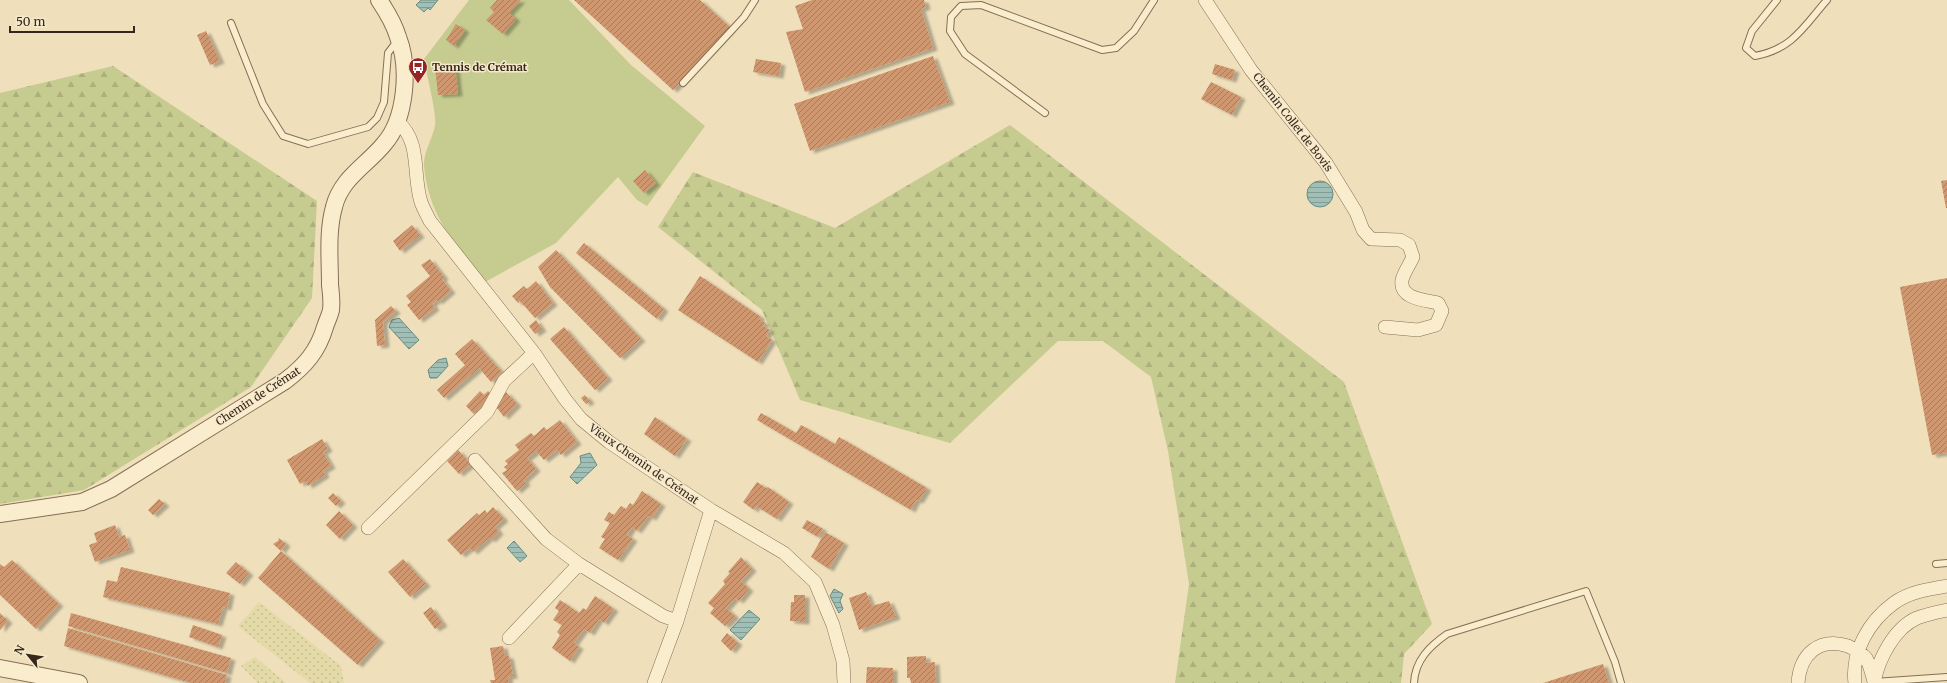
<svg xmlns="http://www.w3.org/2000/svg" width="1947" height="683" font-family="Merriweather,serif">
  <defs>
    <pattern id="farmland-dots" width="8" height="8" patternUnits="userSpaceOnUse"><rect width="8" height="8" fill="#e4daa8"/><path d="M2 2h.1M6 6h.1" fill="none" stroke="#c4bb90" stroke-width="1.8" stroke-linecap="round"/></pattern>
    <pattern id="forest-firs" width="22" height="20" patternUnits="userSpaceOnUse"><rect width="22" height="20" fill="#c6cc8f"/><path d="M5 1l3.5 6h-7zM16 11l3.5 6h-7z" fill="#abaf7b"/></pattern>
    <pattern id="water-rules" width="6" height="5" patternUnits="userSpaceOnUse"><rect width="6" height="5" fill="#a0bfb6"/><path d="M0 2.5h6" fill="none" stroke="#839b93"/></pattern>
    <pattern id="building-hatch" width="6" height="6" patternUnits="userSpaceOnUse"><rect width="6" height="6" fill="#ce976f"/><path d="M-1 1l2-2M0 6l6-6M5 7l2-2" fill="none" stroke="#a87b5a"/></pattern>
    <filter id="shadow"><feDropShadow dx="4.5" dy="2.5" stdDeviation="1" flood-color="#0004"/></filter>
  </defs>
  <rect width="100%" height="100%" fill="#efdfbb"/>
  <path fill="url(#farmland-dots)" d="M259,602L341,666L344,683H310L238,626Z
    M255,657L286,683H258L241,666Z"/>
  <path fill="url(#forest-firs)" d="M113,66L317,201L312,298L251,387L84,490L0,504V93Z
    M1010,125L1344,382L1432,624L1404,654L1401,683H1175L1189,584L1168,451L1151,377L1103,341H1058L950,443L800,400L762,310L658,227L693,172L835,228Z"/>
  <path fill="#c6cc8f" d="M469,0H569L631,65L705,126L647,206L637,200L618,177L556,243L485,282C455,244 429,217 424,166C423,153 433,138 435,125C437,113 426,73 424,59Z"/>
  <path fill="url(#water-rules)" stroke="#678d83" d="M421,0H438L430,10L428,8L424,12L416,5Z
    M1307 194a13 13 0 1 1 26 0a13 13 0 1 1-26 0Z
    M399,318L419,340L409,349L389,327L392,320Z
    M446,358L448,366L437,378H430L428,370L438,360Z
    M590,453L597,465L577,484L570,477L581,463L580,456Z
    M514,541L527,556L520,562L507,548Z
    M834,589L843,594L840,601L843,609L839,613L830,596Z
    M749,610L760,619L741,640L730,630Z"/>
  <path fill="url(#building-hatch)" filter="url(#shadow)" d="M497,0H521L509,13L516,19L503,34L486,20L494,12L490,8Z
    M574,0H700L731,28L673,90Z
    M812,0H924L926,7L921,9L933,48L805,92L786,32L803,29L795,6Z
    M456,24L465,30L454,46L446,40Z
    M206,31L220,61L210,65L197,35Z
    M933,56L950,102L810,151L794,104Z
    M756,59L781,63L779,76L753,72Z
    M1215,64L1235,70L1232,80L1212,74Z
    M455,65L458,94L438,95L435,67Z
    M1211,82L1241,97L1232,115L1201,99Z
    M645,170L656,183L644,193L633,181Z
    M1947,180V208H1946L1941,181Z
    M412,225L420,235L400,251L393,241Z
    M584,243L664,309L657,319L576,253Z
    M556,250L641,339L620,358L550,287L538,267Z
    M430,259L444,277L442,279L451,291L438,302L437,300L432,304L435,308L419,320L407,305L411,302L406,296L430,276L421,265Z
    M700,276L761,317L759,319L765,323L763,326L770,330L766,336L772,340L758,362L678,310Z
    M1947,278V453L1932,455L1900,287Z
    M536,281L553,303L535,318L520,301L518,303L512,296L524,286L527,289Z
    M391,306L396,311L383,322L385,345L377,346L375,320Z
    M536,320L542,329L535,334L529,326Z
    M564,327L608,378L595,390L550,339Z
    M472,339L502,372L491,382L479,368L444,398L437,390L465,365L455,354Z
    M480,391L484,395L488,391L492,395L474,414L466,406Z
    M506,392L517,404L504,417L494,404Z
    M585,395L590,401L586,404L581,398Z
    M761,413L796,433L801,425L835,444L839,437L927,488L919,501L916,500L911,510L757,420Z
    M655,417L687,439L675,456L644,434Z
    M560,420L577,442L561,455L557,450L544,460L536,451L534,453L527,458L536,469L524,480L526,483L517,491L502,473L507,470L504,467L508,464L505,461L519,450L515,445L531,433L534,436L544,427L547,430Z
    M322,439L328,449L323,452L331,466L323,471L325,475L308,486L305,481L300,484L287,460Z
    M458,450L471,464L459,474L447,461Z
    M757,482L766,488L768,487L789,502L777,519L756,506L754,510L743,502Z
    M642,491L661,504L652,518L648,516L637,531L632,527L627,535L633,539L618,560L599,548L605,539L601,537L610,523L604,520L609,512L614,515L621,506L626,509L630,503L633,505Z
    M333,493L341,501L336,506L328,498Z
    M159,499L165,504L153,515L148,510Z
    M493,507L504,519L495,527L499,532L491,540L489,538L473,552L470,548L461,555L447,540L477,513L479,515L485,510L487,513Z
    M339,511L353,525L340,539L326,525Z
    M807,520L823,529L818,537L802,528Z
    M115,525L119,537L125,535L130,550L95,562L89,545L97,542L94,533Z
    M825,532L844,543L829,569L811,557Z
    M279,538L286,544L281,551L273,544L278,541Z
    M281,551L380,640L358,665L258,578Z
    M741,557L752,569L741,581L749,589L739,601L735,598L726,608L735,616L725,626L710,613L714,608L708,603L725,584L723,581L730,573L728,572Z
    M403,559L426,584L410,597L388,572Z
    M12,560L59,604L36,629L0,595V564L4,567Z
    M236,562L249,573L240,584L226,573Z
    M121,567L230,593L227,608L223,607L218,624L103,597L107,580L117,582Z
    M866,592L872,606L889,601L896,617L859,630L849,598Z
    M794,595H805V622L790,621L791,602H794Z
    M595,596L614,609L604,623L599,619L590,633L584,629L574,643L579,647L570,661L552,648L560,635L557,632L562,625L553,620L559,611L555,608L560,600L579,613L583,608L586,610Z
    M431,607L443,624L435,629L423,613Z
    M0,613L8,621L0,630Z
    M71,613L231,658L227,673L68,626Z
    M193,625L222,635L218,647L189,637Z
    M68,628L227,675L225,683H191L64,646Z
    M727,633L738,643L731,651L721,641Z
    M503,646L505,656H509L513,676L508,677L509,683H491L490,680H495L490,648Z
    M926,656V663L935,662L936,683H911L910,678H907V657Z
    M1603,664L1609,683H1543Z
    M867,667L893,668V683H866Z"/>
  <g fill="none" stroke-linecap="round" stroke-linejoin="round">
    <g stroke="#866f55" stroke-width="8">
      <path id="service" d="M1777,0L1752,31L1746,48L1755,56C1793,49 1804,26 1827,0
        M231,23L263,104L283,136L308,144L368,127L377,118L384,102L388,53L397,41
        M683,83L744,17L755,0
        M1045,113L965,54L950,31L951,17L961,6L981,5L1102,50L1116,48L1134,31L1154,0
        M1936,564L1947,563
        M1874,682L1947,677
        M1414,683C1415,660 1430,646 1447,634L1586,591L1615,662L1621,683"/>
    </g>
    <g stroke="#866f55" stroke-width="14">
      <path id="minor" d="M1205,0L1251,70L1326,163L1356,212L1363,230L1371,239L1400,240L1409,245L1413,257C1410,264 1404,272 1402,280C1399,299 1425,300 1438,303L1442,311L1436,325L1418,330L1385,327
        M397,121C422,142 412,174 421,202C423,208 427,215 430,221L534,353L565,399L581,419L609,442L711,510L784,553L815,582L833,625L843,661L844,683
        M475,460L546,539L579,564L663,616L677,621
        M368,528L487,412L504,381L534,353
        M509,638L579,564
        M654,683L677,621L711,510
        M1798,683C1800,654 1819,637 1848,646C1854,649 1862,653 1866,658C1870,665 1872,674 1874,682
        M1855,683C1851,652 1869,621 1894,603C1909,592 1929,589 1947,586
        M1874,683C1878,660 1894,628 1917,618C1927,614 1937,612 1947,610"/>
    </g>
    <g stroke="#866f55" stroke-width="18">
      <path id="tertiary" d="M0,514L82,502L111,489L285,381C305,366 318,351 325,327C327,321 330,315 331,310C332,302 331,293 330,285C330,259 327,232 334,207C341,178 367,165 384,144C406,119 410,68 398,37C394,23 387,12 379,0
        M0,668L79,683"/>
    </g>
    <use href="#service" stroke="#faedce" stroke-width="6"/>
    <use href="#minor" stroke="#faedce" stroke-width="13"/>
    <use href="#tertiary" stroke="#faedce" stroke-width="16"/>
  </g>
  <defs>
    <g id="bus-pin" transform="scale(1)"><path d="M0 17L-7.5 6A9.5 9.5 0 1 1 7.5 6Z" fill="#972324" stroke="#f6e9cb"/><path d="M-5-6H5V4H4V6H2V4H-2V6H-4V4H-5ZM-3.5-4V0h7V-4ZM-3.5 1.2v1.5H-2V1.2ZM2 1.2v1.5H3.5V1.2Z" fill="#fff"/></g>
  </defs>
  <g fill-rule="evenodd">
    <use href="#bus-pin" x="418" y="67"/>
  </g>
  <g text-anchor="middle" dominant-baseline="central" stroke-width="3" stroke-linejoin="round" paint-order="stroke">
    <g font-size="11" font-weight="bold" fill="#35271a" stroke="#f6e9cb" text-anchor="start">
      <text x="432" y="67">Tennis de Crémat</text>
    </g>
    <g font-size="11" fill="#35271a" stroke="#f6e9cb">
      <text transform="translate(1293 122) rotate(52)">Chemin Collet de Bovis</text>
      <text transform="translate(258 396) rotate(-33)">Chemin de Crémat</text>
      <text transform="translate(644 464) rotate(35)">Vieux Chemin de Crémat</text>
    </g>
  </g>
  <g transform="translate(28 655) rotate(300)" stroke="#f6e9cb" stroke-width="3" paint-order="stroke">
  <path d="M0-3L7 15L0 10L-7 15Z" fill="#35271a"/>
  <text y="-6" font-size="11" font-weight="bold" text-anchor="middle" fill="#35271a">N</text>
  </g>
  <path d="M10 26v6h124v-6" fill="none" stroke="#35271a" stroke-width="2"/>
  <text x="16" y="26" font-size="12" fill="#35271a" stroke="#f6e9cb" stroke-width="3" paint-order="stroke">50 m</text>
</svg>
